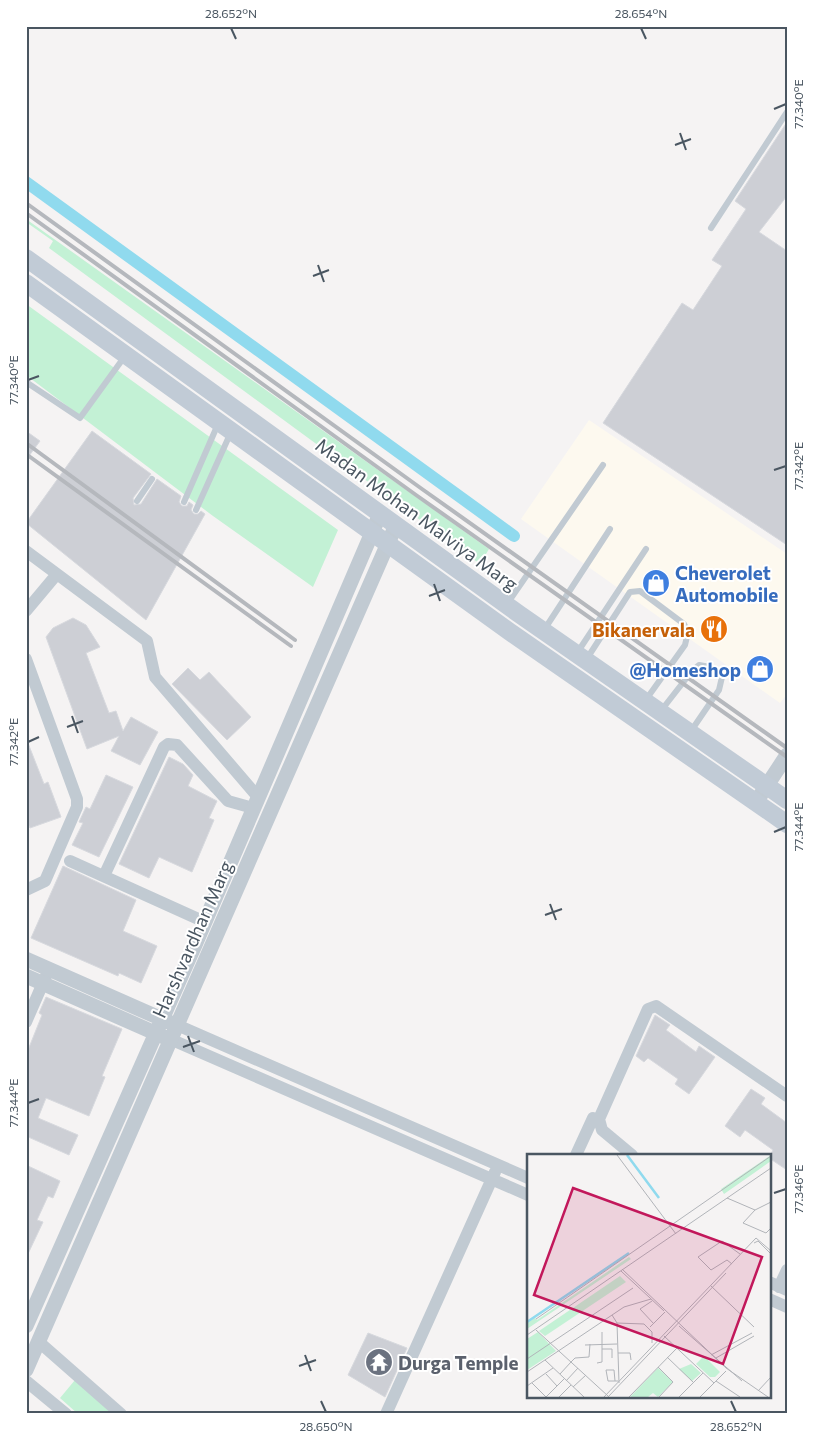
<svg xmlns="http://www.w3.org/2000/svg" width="813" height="1440" font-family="Commissioner,sans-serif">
  <rect width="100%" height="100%" fill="#f5f3f3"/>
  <path fill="#fdf9ef" d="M589,420L787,554V694L780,703L521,519Z"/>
  <path fill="#c3f1d5" d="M26,219L489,549L480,564L49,248L53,241L26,222Z
    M26,304L338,530L313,587L213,516L26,375Z
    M75,1380L113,1414H78L60,1398Z"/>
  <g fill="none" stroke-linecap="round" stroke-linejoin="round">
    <path stroke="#90daee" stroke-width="12" d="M26,182L514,536"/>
  </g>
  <path fill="#cdcfd5" stroke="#d7d9de" d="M787,122V196L759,232L787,251V545L603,423L682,303L693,310L722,266L712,260L746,209L735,201Z
    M26,431L40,441L26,460Z
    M92,431L151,474L133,498L134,505L141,504L157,479L181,496L179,502L182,506H187L189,502L193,505L191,510L194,514H198L201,511L205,514L146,620L26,523Z
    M73,618L86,625L100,647L86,653L109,713L116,711L123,731L131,717L158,732L140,765L111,751L119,736L87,749L46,637L53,628Z
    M188,668L200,680L209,672L251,717L227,740L172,684Z
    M26,738L44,784L48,782L61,817L30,828L26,819Z
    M169,757L183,764L193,775L188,786L217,801L209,818L214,820L192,872L159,857L149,878L119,864Z
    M106,775L133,787L99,857L72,845L83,823L79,822L86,807L90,809Z
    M63,866L136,900L123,931L157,946L141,983L119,973L118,976L31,938Z
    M46,997L122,1029L102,1076L105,1077L89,1116L46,1098L38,1118L78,1135L69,1155L26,1136V1055L42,1015L39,1013Z
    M655,1015L670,1025L666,1030L696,1052L699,1046L715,1057L689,1094L675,1084L678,1079L648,1058L644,1062L636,1056Z
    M751,1089L765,1098L761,1104L787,1123V1170L769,1158L773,1150L745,1130L740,1137L725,1126Z
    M26,1165L60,1181L53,1198L48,1196L37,1220L43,1222L26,1258Z
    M368,1333L407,1348L385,1397L348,1375Z"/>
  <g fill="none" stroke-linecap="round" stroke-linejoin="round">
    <path stroke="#c1cad2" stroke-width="6" d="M711,228L787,112
      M26,382L80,418L125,356
      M137,501L152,479
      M184,502L218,424
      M196,510L231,432
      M507,604L603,465
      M544,630L610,529
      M577,653L646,549
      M586,660L630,592L640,591L684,624L688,632L685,645L645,701
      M660,712L692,671L699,665L710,667L722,677L719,690L691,731"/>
    <path stroke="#c1cad2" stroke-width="12" d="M26,551L147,641L155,677L258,797
      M26,611L57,574
      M26,659L77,799V807L45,881L26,890
      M70,861L205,922
      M104,876L164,747L168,744L177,745L228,801L253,808
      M26,1022L46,976
      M177,1025L528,1178
      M170,1039L528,1195
      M576,1155L593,1118
      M632,1155L602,1130L599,1119L648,1009L656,1006L787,1096
      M769,1282L787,1290
      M779,1287L787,1270
      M769,1299L787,1307
      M39,1342L121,1414
      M26,1381L66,1414
      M386,1414L495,1172"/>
    <path stroke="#c1cad2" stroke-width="15" d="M756,802L787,755
      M26,959L171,1023
      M26,976L164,1037
      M26,1326L195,945L380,514
      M26,1370L396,525"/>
    <path stroke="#c1cbd6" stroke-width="18" d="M26,258L519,614L787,800
      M26,283L510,632L787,824"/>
    <path stroke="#b5b8bd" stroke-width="4" d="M26,203L422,489L787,748
      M26,213L416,495L787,757
      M26,443L295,640
      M26,454L291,646"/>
  </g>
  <path fill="none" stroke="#4a5661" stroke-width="2" d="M231,28L236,39M641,28L646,39M774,109L786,104M680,133L686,150M675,145L691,139M318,265L324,282M313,276L329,270M28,380L39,376M774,470L786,466M434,584L440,601M429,596L445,590M72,716L78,733M67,727L83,721M28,742L39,737M774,832L786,827M550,904L556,920M545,915L562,909M188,1036L194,1052M183,1047L200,1041M28,1103L39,1099M774,1193L786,1189M305,1355L311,1371M299,1366L316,1360M321,1401L326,1412M731,1401L736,1412"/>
  <defs>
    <g id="shop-disc" transform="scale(1.4375)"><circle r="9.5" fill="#3f7fe0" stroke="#fff"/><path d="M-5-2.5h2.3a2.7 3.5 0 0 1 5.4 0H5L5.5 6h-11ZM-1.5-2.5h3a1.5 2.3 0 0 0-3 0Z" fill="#fff"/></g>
    <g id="restaurant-disc" transform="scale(1.4375)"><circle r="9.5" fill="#e8710a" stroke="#fff"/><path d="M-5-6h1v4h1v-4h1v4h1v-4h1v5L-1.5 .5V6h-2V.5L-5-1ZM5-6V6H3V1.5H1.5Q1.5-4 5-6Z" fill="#fff"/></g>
    <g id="temple-disc" transform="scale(1.4375)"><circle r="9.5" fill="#6b7280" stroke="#fff"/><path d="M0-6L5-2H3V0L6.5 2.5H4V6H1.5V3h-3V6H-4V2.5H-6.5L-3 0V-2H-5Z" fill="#fff"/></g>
  </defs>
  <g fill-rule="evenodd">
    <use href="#shop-disc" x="656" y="583"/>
    <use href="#restaurant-disc" x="714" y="629"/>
    <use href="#shop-disc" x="760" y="669"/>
    <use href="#temple-disc" x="379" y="1362"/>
  </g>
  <g text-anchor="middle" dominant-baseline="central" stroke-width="4" stroke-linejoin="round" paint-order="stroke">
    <g font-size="19" fill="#4a5661" stroke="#fff">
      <text transform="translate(417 514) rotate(36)">Madan Mohan Malviya Marg</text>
      <text transform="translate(192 939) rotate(-66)">Harshvardhan Marg</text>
    </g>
    <g font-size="19" font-weight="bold" fill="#366cbe" stroke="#fff" text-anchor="start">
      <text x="675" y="572">Cheverolet<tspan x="675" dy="22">Automobile</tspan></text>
      <text x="741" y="669" text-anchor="end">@Homeshop</text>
    </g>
    <g font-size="19" font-weight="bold" fill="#c56008" stroke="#fff" text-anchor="end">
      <text x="695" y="629">Bikanervala</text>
    </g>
    <g font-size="19" font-weight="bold" fill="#5b616d" stroke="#fff" text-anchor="start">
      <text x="398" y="1362">Durga Temple</text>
    </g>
  </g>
  <g transform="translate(527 1154)">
    <rect width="244" height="244" fill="#f5f3f3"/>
    <path d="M244,1V7L197,40L194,35ZM102,103L104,105L0,175V169L8,164L10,166ZM93,122L99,128L18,182L12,177ZM11,178L29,197L0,216V185ZM177,202L193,218L188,223H183L169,210ZM164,210L174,219L165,227L152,215ZM131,214L146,228L131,243L126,239L121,243H103Z" fill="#c3f1d5"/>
    <path fill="none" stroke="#90daee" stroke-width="2.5" d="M100,1L132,44M0,168L102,99"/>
    <path fill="none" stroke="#b1b4b9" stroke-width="1" d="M90,1L149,80M200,44L228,56L244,48M228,56L216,69L239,79L244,74M227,89L231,87L244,100M205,110L200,106L184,116L171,103L195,87L213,100M95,115L199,214L241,243M94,117L137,157M184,132L227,173M125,147L113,155L127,170M85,161L90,169L92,229M9,165L244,2M90,169L117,170L125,178V189M152,172L215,227M123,173L138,158M9,176L81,242M0,181L244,14M137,182L187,229M58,191L90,190M75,195H85V204M91,199H103L104,206M184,201L225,179M140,203L166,228M189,204L227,182M0,205L106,134M18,206L57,243M44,208L48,204L62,203L63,190M70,209L75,208V178M131,213L146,228L132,243M0,218L97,153L124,145M19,220L30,232M33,220L44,208M39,227L51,214M88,227L87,216H79L81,227H91M189,227L213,243M5,229L19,243M0,232L26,214M46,233L59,221M231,237L244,223M19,243L37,225M32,243L44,231M77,243L229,84L244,97M81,243L199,119M102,243L150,194M152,243L176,219M173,243L199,217"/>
    <path fill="#c2185b" fill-opacity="0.15" stroke="#c2185b" stroke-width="2.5" d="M46,34L235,103L196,210L7,141Z"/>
    <rect width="244" height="244" fill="none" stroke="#4a5661" stroke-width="2.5"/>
  </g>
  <rect width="813" height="1440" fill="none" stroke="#ffffff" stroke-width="55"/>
  <rect x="28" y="28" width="758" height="1384" fill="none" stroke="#4a5661" stroke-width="2"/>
  <g font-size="12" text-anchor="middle" fill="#4a5661">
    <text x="231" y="18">28.652°N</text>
    <text x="641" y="18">28.654°N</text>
    <text transform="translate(799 104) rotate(-90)" y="4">77.340°E</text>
    <text transform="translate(14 380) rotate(-90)" y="4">77.340°E</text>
    <text transform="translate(799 466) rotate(-90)" y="4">77.342°E</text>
    <text transform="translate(14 742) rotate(-90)" y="4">77.342°E</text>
    <text transform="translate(799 827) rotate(-90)" y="4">77.344°E</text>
    <text transform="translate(14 1103) rotate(-90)" y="4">77.344°E</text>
    <text transform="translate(799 1189) rotate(-90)" y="4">77.346°E</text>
    <text x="326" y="1431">28.650°N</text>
    <text x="736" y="1431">28.652°N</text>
  </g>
</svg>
